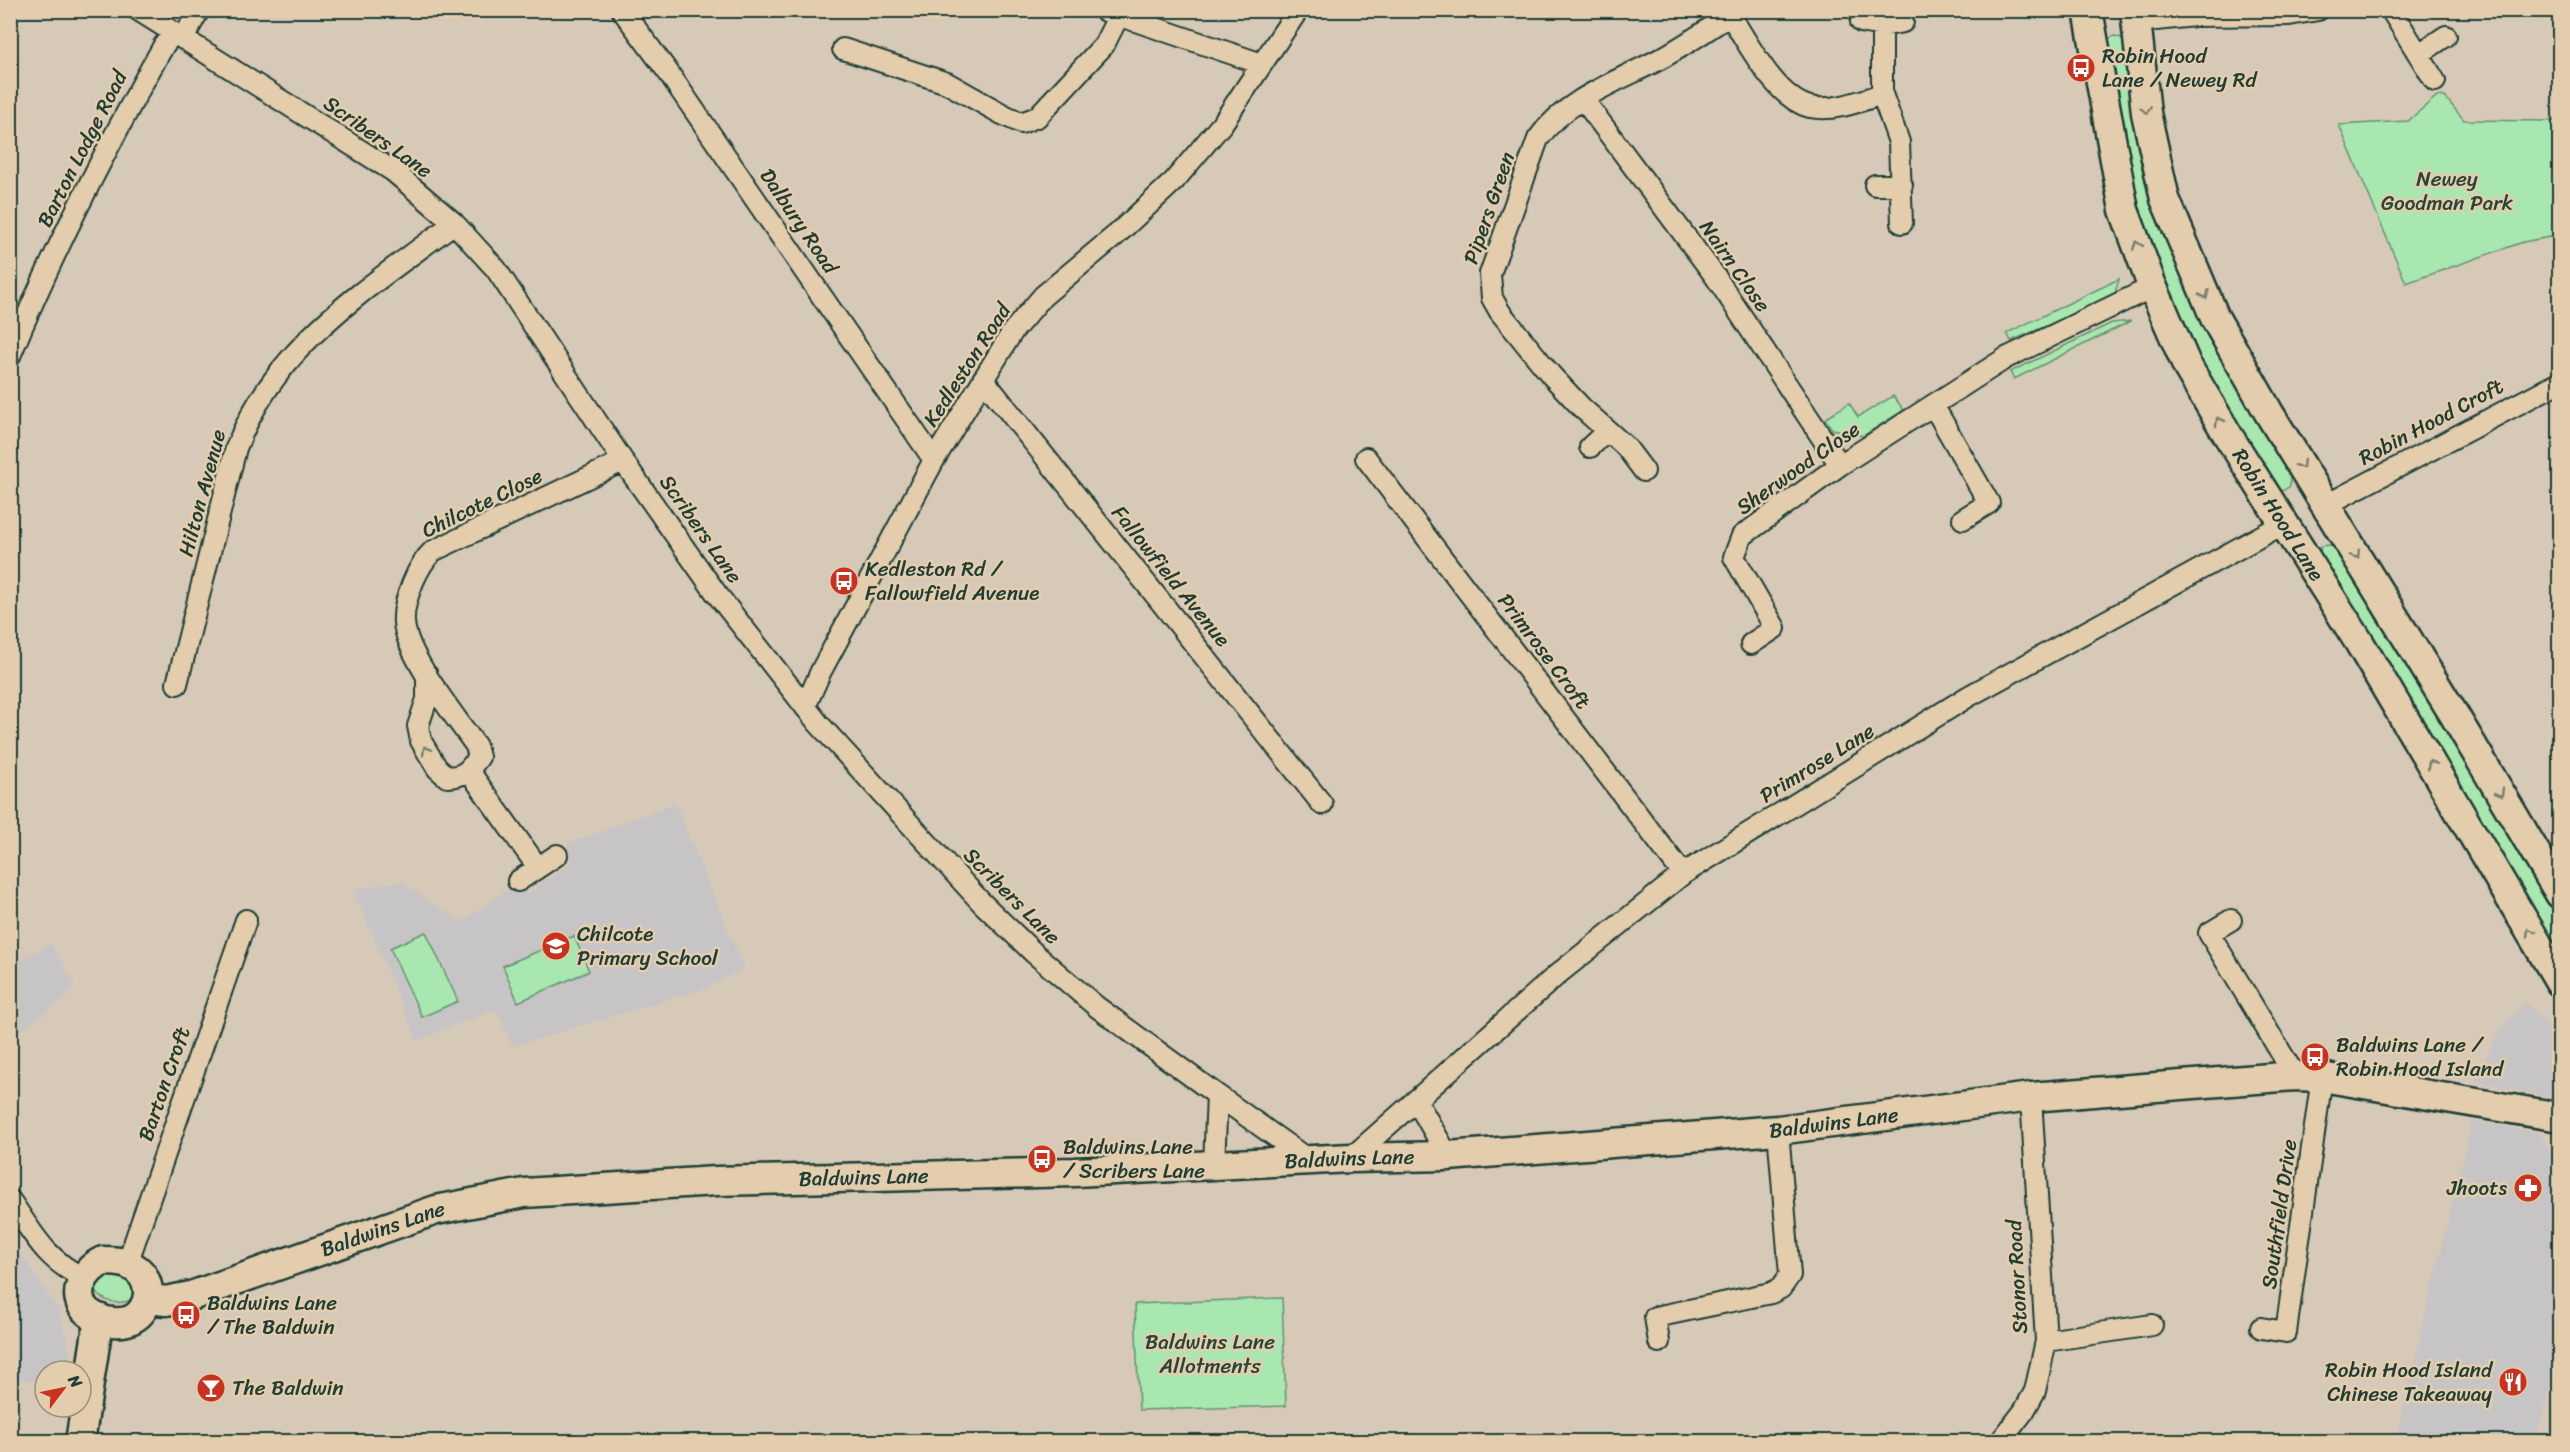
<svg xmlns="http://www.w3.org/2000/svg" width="2570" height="1452" font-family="Sriracha,sans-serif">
  <rect width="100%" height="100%" fill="#d6c9b8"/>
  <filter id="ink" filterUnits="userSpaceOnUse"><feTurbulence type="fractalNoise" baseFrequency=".0167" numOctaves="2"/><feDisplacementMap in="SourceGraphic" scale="12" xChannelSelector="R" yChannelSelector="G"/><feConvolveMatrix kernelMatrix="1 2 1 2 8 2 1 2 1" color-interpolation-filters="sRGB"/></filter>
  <g filter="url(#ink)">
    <path fill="#c6c4c5" d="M675,803L744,969L703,989L513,1046L496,1009L417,1040L353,890L400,881L461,922L517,883L527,894L572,862L567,844Z
      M51,944L74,984L66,998L11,1037V965Z
      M2526,1002L2559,1038L2558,1099L2475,1081L2500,1028Z
      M2472,1121L2539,1133L2559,1168V1350L2536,1441H2395Z
      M11,1239L59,1311L70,1353L67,1371H45V1382L11,1378Z"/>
    <path fill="#a8e7af" stroke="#649272" stroke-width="1.5" d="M2115,36L2125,39L2143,146L2289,468L2290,486L2281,492L2198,368L2137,211L2107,39Z
      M2437,96L2445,97L2464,120L2559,121V246L2555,236L2523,242L2406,283L2339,125L2408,121Z
      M2119,279L2114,297L2011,341L2007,333Z
      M2131,321L2014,379L2010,372L2112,323Z
      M1893,396L1904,410L1863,436L1832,429L1825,419L1849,403L1858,417Z
      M2331,545L2343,554L2559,918V961L2319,558L2321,546Z
      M426,932L458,1001L422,1017L390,948Z
      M574,936L589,971L518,1002L503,966Z
      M106,1272L134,1283L136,1295C125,1308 102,1303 93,1289Z
      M1282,1298L1286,1406L1139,1410L1135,1304Z"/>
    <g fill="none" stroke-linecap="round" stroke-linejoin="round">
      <g stroke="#1f3d34" stroke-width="24">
        <path id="street" d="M138,10L393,171L454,223L496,269L623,461L716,593L818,723L981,902L1035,954L1097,1007L1217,1095L1214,1165
          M622,10L668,72L934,460
          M1103,10L1262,64
          M2391,10L2435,81
          M1730,15C1748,43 1776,99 1810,107C1834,112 1860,101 1882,94V26
          M1861,22L1882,26L1903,22
          M2136,22L2195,16L2289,15L2318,10
          M183,39L199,10
          M843,49L947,83L1002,114L1021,123L1037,117L1104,45L1118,17
          M2419,54L2446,36
          M1882,94L1899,142L1902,223
          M1583,99L1715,276L1840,465
          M1875,185H1902
          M10,356C54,249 107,146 164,45L173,34
          M983,379L1322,804
          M1933,405L2006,358L2142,292L2151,283
          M1590,447L1607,431
          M1366,458L1683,874
          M1644,471L1626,447L1582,408L1551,375L1500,312L1492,298L1490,274L1538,139C1566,99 1618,81 1660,59C1684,46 1707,30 1730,15L1728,10
          M2326,505L2560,382
          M1751,644L1775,628L1734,557L1742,536L1840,465L1933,405L1989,503L1963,519
          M427,675V699L418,726L421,741L437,768L447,777C464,777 469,770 479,757L476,746C456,717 406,656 404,622C403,608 408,595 413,582C418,570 423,560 433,551L623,461
          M177,684L236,448C277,342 368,289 454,223
          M805,707L821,671L934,460L1013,331L1043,296L1116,235L1174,181L1222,124L1298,10
          M469,771L537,866
          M518,881L557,855
          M2231,920L2209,933L2295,1076
          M1217,1095L1310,1161
          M1416,1100L1448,1156
          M1351,1158L1558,974L1683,874L1969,696L2283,524
          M10,1200C33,1233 45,1259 82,1277
          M127,1264L246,920
          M2261,1328L2286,1332L2322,1077
          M2046,1341L2152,1325
          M1659,1342L1655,1317L1771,1293L1781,1288L1790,1275L1778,1130
          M2000,1442L2024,1411L2035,1391L2046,1341L2031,1097"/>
      </g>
      <g stroke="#1f3d34" stroke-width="33">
        <g id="secondary">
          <path id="s1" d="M2088,10L2124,210L2151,283L2187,366L2229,437L2359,642L2560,982"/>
          <path d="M2135,10L2146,113L2165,199L2215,318L2269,413L2453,713L2560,894"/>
          <path d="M103,1261C111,1261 120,1261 127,1264C146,1271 154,1292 143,1309C132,1327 105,1325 89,1313C68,1297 84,1269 103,1261Z"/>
          <path id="s2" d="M149,1299L166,1301L191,1296L436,1210L524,1193L716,1181L1075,1172L1351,1158L1448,1156L1778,1130L2031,1097L2295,1076L2322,1077L2560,1117"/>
          <path d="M80,1442L99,1318"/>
        </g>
      </g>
      <use href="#street" stroke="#e3cdad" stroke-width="20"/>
      <use href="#secondary" stroke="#e3cdad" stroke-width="28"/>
    </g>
    <defs><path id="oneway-chevron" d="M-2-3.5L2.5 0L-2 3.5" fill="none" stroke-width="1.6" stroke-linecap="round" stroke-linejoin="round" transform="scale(1.5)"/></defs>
    <g stroke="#777e6a">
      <use href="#oneway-chevron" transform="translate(2146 110) rotate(82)"/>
      <use href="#oneway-chevron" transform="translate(2137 245) rotate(-110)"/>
      <use href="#oneway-chevron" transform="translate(2205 295) rotate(66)"/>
      <use href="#oneway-chevron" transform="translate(2219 421) rotate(-120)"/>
      <use href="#oneway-chevron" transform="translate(2301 465) rotate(58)"/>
      <use href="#oneway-chevron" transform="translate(2356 555) rotate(58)"/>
      <use href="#oneway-chevron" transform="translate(426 750) rotate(-121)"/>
      <use href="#oneway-chevron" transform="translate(2431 764) rotate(-121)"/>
      <use href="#oneway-chevron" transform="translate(2500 793) rotate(60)"/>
      <use href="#oneway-chevron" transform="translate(2530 932) rotate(-120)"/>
    </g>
  </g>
  <defs>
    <g id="bus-disc" transform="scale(1.5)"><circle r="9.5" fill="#c8321e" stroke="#e3cdad"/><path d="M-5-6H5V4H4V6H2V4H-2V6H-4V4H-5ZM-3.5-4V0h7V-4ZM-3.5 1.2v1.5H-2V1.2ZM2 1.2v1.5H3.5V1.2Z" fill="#fff"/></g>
    <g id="school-disc" transform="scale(1.5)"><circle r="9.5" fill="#c8321e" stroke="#e3cdad"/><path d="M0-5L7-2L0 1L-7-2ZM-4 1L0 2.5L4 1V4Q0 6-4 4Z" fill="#fff"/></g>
    <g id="pharmacy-disc" transform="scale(1.5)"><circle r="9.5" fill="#c8321e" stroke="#e3cdad"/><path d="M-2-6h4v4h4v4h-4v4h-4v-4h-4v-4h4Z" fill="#fff"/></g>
    <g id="restaurant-disc" transform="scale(1.5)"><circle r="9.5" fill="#c8321e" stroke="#e3cdad"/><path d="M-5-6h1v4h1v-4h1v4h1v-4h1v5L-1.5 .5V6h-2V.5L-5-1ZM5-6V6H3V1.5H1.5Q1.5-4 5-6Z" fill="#fff"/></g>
    <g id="bar-disc" transform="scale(1.5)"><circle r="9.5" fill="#c8321e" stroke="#e3cdad"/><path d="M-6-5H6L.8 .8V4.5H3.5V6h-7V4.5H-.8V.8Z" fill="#fff"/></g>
  </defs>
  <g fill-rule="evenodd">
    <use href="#bus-disc" x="2081" y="68"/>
    <use href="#bus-disc" x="844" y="581"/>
    <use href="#school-disc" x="556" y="946"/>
    <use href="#bus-disc" x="2315" y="1057"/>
    <use href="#bus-disc" x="1042" y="1159"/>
    <use href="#pharmacy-disc" x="2528" y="1188"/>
    <use href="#bus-disc" x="186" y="1315"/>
    <use href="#restaurant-disc" x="2513" y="1382"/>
    <use href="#bar-disc" x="211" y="1388"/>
  </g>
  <g text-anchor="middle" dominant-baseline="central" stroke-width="5" stroke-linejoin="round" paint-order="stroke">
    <g font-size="21" fill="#1f3d34" stroke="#e3cdad" text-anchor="start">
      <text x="2102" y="56">Robin Hood<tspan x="2102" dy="24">Lane / Newey Rd</tspan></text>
      <text x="865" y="569">Kedleston Rd /<tspan x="865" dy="24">Fallowfield Avenue</tspan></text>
      <text x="577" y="934">Chilcote<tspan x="577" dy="24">Primary School</tspan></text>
      <text x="2336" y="1045">Baldwins Lane /<tspan x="2336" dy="24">Robin Hood Island</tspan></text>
      <text x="1063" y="1147">Baldwins Lane<tspan x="1063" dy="24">/ Scribers Lane</tspan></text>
      <text x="2507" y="1188" text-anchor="end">Jhoots</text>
      <text x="207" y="1303">Baldwins Lane<tspan x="207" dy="24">/ The Baldwin</tspan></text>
      <text x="2492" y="1370" text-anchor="end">Robin Hood Island<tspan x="2492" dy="24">Chinese Takeaway</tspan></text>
      <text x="232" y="1388">The Baldwin</text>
    </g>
    <g font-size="21" fill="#1f3d34" stroke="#e3cdad">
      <text transform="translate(378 137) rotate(35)">Scribers Lane</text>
      <text transform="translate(82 149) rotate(-63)">Barton Lodge Road</text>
      <text transform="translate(1489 208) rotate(-71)">Pipers Green</text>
      <text transform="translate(799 221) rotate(56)">Dalbury Road</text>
      <text transform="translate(1735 266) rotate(55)">Nairn Close</text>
      <text transform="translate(967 365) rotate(-57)">Kedleston Road</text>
      <text transform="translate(2431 422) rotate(-28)">Robin Hood Croft</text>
      <text transform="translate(1798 468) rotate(-35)">Sherwood Close</text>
      <text transform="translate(202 493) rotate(-75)">Hilton Avenue</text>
      <text transform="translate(482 503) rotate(-26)">Chilcote Close</text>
      <text stroke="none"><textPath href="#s1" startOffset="546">Robin Hood Lane</textPath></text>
      <text transform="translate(701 529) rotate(55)">Scribers Lane</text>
      <text transform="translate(1171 576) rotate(51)">Fallowfield Avenue</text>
      <text transform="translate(1544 651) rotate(53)">Primrose Croft</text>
      <text transform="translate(1817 763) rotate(-32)">Primrose Lane</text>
      <text transform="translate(1012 896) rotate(45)">Scribers Lane</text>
      <text transform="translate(164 1084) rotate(-71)">Barton Croft</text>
      <text stroke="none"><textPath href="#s2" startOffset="1704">Baldwins Lane</textPath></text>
      <text stroke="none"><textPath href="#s2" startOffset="1218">Baldwins Lane</textPath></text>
      <text stroke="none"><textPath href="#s2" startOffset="732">Baldwins Lane</textPath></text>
      <text transform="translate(2279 1214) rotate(-82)">Southfield Drive</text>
      <text stroke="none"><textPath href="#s2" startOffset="246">Baldwins Lane</textPath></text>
      <text transform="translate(2017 1277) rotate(-93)">Stonor Road</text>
    </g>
    <g font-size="21" fill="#26463a" stroke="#e3cdad">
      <text x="2447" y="179">Newey<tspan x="2447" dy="24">Goodman Park</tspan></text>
      <text x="1210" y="1342">Baldwins Lane<tspan x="1210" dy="24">Allotments</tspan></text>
    </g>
  </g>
  <rect width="2570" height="1452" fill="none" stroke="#e3cdad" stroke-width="36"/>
  <rect x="18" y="18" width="2534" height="1416" fill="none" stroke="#1f3d34" stroke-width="2" filter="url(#ink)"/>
  <g transform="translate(63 1389) rotate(58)"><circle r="28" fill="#e3cdad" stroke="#95937d" stroke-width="1.5"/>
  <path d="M0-4.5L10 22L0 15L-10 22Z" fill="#c8321e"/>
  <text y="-9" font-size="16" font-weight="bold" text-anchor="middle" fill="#1f3d34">N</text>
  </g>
</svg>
